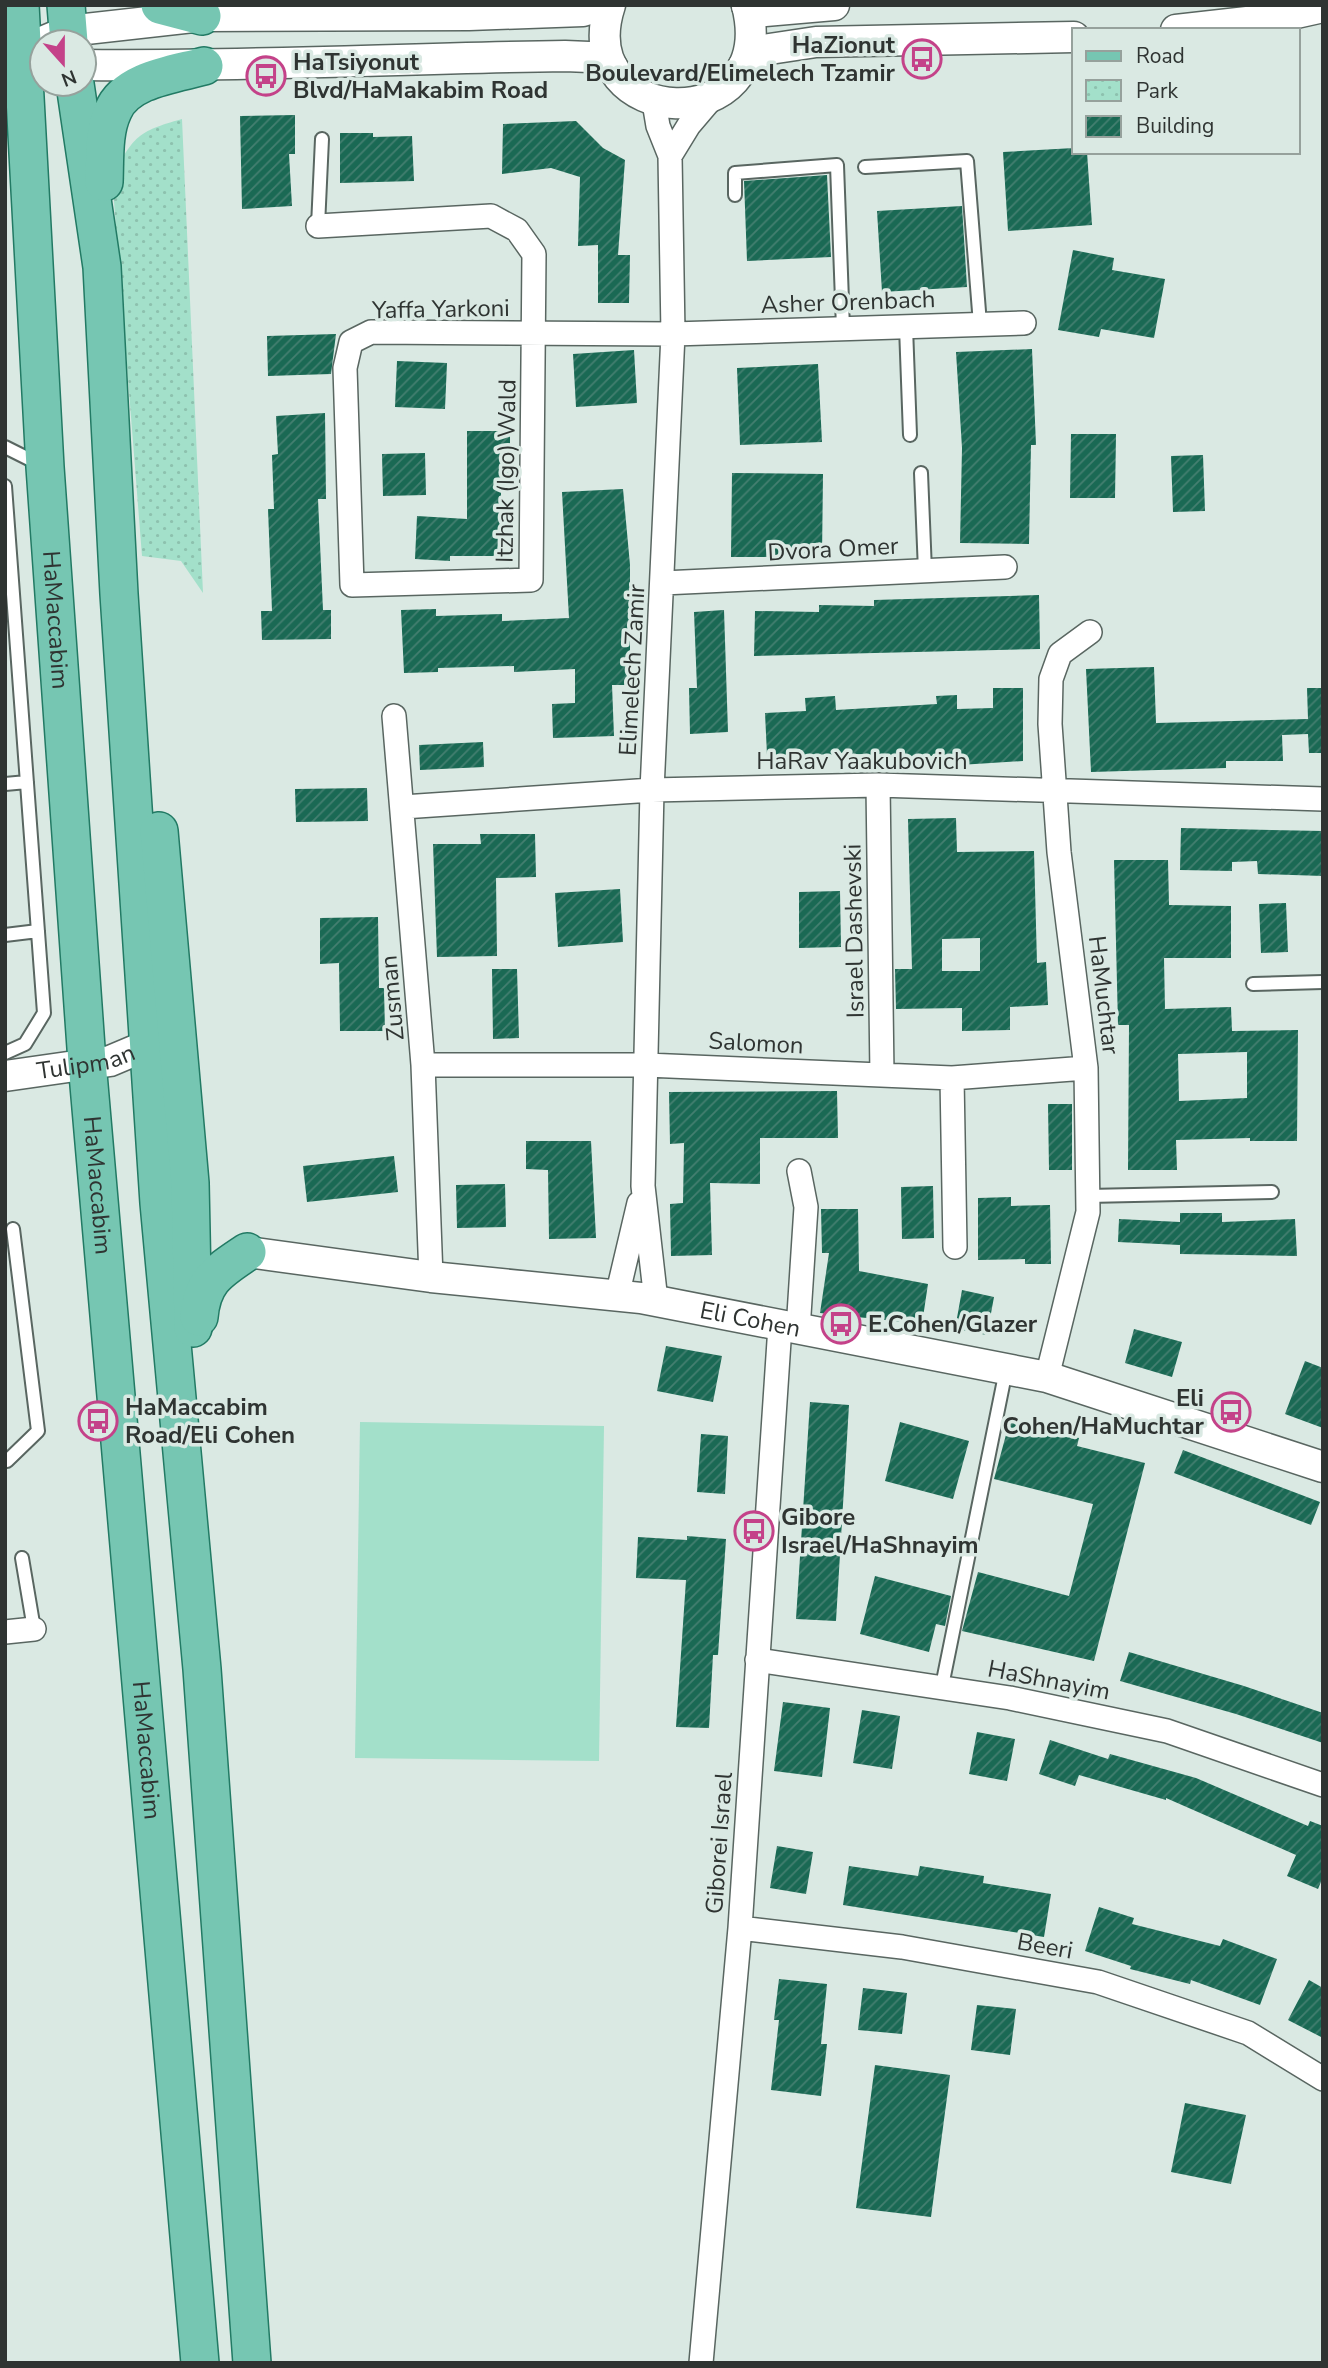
<svg xmlns="http://www.w3.org/2000/svg" width="1328" height="2368" font-family="'Nunito Sans',sans-serif">
  <defs>
    <pattern id="park-dots" width="8" height="8" patternUnits="userSpaceOnUse" patternTransform="scale(1.75)"><rect width="8" height="8" fill="#a3e0ca"/><path d="M2 2h.1M6 6h.1" fill="none" stroke="#8dc1ae" stroke-width="1.8" stroke-linecap="round"/></pattern>
    <pattern id="building-hatch" width="6" height="6" patternUnits="userSpaceOnUse" patternTransform="scale(1.75)"><rect width="6" height="6" fill="#1a6954"/><path d="M-1 1l2-2M0 6l6-6M5 7l2-2" fill="none" stroke="#447f70"/></pattern>
  </defs>
  <rect width="100%" height="100%" fill="#dae9e3"/>
  <path fill="#a3e0ca" d="M360,1422L604,1426L599,1761L355,1758Z"/>
  <path fill="url(#park-dots)" d="M182,119L203,593L181,561L142,556L112,176C135,136 136,132 182,119Z"/>
  <path fill="url(#building-hatch)" fill-rule="evenodd" d="M295,115V154H289L292,206L242,209L240,116Z
    M576,121L603,148L625,160L618,255H630L629,303H598V245L578,246L580,177L551,168L502,174L503,124Z
    M340,133H373V137L412,136L414,181L340,183Z
    M1074,148V152H1087L1092,225L1008,231L1003,152Z
    M827,175L831,257L747,261L744,181Z
    M962,206L967,287L882,292L877,211Z
    M1073,250L1114,258L1112,270L1165,279L1154,338L1101,329L1099,337L1058,330Z
    M336,334L331,374L268,376L267,336Z
    M1032,349L1036,445H1031L1029,544L960,543L962,448L956,352Z
    M634,350L637,403L576,407L573,354Z
    M397,361L447,363L445,409L395,407Z
    M818,364L822,442L740,445L737,368Z
    M325,413L326,499H318L323,610H331V639L262,640L261,611H272L268,509H274L272,455L278,454L276,416Z
    M467,431H510V490L501,489V556H450V561L415,559L417,516L467,519Z
    M1071,434H1116L1115,498H1070Z
    M425,453L426,495L383,496L382,454Z
    M1203,455L1205,511L1173,512L1171,456Z
    M732,473L823,474L822,557H731Z
    M623,489L630,565V685H612L614,736L553,738L552,704L575,703V669L514,672V666L438,668V672L404,673L401,610L436,609V616L502,614V621L569,618L562,492Z
    M1039,595L1040,649L754,656L755,611L819,612V605L874,606V600Z
    M724,610L728,732L690,734L689,688H697L694,612Z
    M1154,667L1156,723L1308,719L1307,688H1323V753H1309L1308,734L1282,735L1283,761H1226V768L1091,772L1086,669Z
    M993,688H1023V761L959,765L958,754L867,761V754L767,755L765,713L806,711L805,698L835,696L836,710L937,704L936,696L957,695V709L993,708Z
    M483,742L484,767L420,770L419,745Z
    M367,788L368,821L296,822L295,789Z
    M956,818L957,852L1034,851L1037,963L1046,962L1048,1005L1010,1007V1030L962,1031V1008L896,1009L895,969H912L908,819ZM980,938V971H942V939Z
    M1181,828L1323,831V876L1258,874L1257,861L1232,862V871L1180,870Z
    M480,834H535L536,877L496,878L497,956L437,957L433,844H481Z
    M1114,860H1168L1169,905L1231,906V958H1164L1165,1009L1231,1007L1232,1031L1298,1030L1297,1141H1250V1138L1176,1140L1177,1170H1128L1129,1025H1118ZM1247,1052V1098L1179,1101L1178,1054Z
    M620,889L623,942L558,947L555,893Z
    M840,891L841,947L799,948V892Z
    M1286,903L1288,952L1261,953L1259,904Z
    M378,917L379,988H384L385,1031H340L339,963L320,964V918Z
    M492,969H517L519,1038L493,1039Z
    M837,1091L838,1138H760V1184L710,1183L712,1255L671,1256L670,1204L683,1203L684,1143L670,1144L669,1092Z
    M1048,1104H1072V1170H1049Z
    M526,1141H591L596,1238L549,1239L548,1170L526,1169Z
    M394,1156L398,1192L307,1202L303,1166Z
    M505,1184L506,1227L457,1228L456,1185Z
    M933,1186L934,1238L902,1239L901,1187Z
    M1011,1197V1206L1050,1205L1051,1264H1025V1259L978,1260V1198Z
    M821,1209H858L859,1271L928,1284L922,1324L820,1313L829,1253H822Z
    M1180,1213H1222V1222L1295,1219L1297,1256L1180,1254V1245L1118,1242L1119,1219L1180,1222Z
    M962,1290L994,1297L987,1335L955,1329Z
    M1134,1329L1182,1342L1172,1377L1125,1363Z
    M666,1346L722,1356L713,1402L657,1391Z
    M1305,1361L1323,1368V1428L1285,1414Z
    M810,1402L849,1405L836,1621L796,1619Z
    M1010,1420L1079,1438L1077,1446L1145,1463L1094,1661L962,1631L978,1572L1069,1596L1093,1504L994,1479Z
    M900,1422L969,1441L953,1499L885,1481Z
    M701,1434L728,1436L725,1494L697,1492Z
    M1183,1450L1320,1502L1311,1525L1174,1473Z
    M687,1536L726,1539L718,1655H713L709,1728L676,1727L686,1580L636,1578L638,1537L687,1540Z
    M875,1576L951,1596L945,1626L936,1624L929,1652L860,1634Z
    M1129,1652L1244,1686L1323,1713V1743L1236,1714L1120,1681Z
    M783,1702L830,1708L822,1777L774,1771Z
    M862,1710L900,1716L892,1769L853,1763Z
    M977,1732L1015,1739L1007,1781L969,1774Z
    M1050,1740L1108,1759L1110,1754L1196,1778L1308,1826L1310,1821L1323,1826V1877L1318,1889L1287,1876L1296,1855L1166,1798V1800L1079,1775L1075,1786L1039,1774Z
    M777,1846L813,1852L806,1894L770,1888Z
    M849,1866L918,1876L920,1866L984,1876L983,1883L1051,1894L1044,1937L843,1905Z
    M1099,1907L1134,1918L1132,1924L1220,1946L1223,1939L1277,1959L1260,2005L1191,1980L1190,1984L1130,1969L1131,1966L1085,1951Z
    M779,1979L827,1984L821,2044H827L821,2096L771,2090L779,2020H774Z
    M1309,1980L1323,1988V2038L1288,2020Z
    M863,1988L907,1993L902,2034L858,2030Z
    M977,2005L1016,2009L1010,2055L971,2050Z
    M875,2065L950,2075L931,2217L856,2208Z
    M1185,2103L1246,2115L1231,2184L1171,2172Z"/>
  <g fill="none" stroke-linecap="round" stroke-linejoin="round">
    <g stroke="#596661" stroke-width="16">
      <path id="service" d="M865,167L967,161L980,324
        M735,195V173L837,165L843,328
        M318,226L322,139
        M906,327L910,435
        M5,447L39,464
        M921,473L925,571
        M5,486L44,1013L25,1044L5,1053
        M5,784L27,782
        M5,935L38,931
        M1253,984L1323,982
        M1088,1196L1272,1192
        M7,1461L38,1431L13,1229
        M22,1558L34,1629
        M942,1686L1006,1370"/>
    </g>
    <g stroke="#596661" stroke-width="26">
      <path id="minor" d="M654,102L658,126L670,156L673,334L652,790L643,1186L656,1301
        M670,156L689,125L712,98
        M318,226L491,216L517,230L534,254L531,580L352,585L345,368L351,342L371,332L673,334L1024,323
        M663,583L1005,567
        M394,716L423,1065L431,1277
        M878,785L882,1075
        M403,807L652,790L878,785L1323,799
        M423,1065H646L952,1078L1086,1068
        M952,1078L955,1247
        M617,1296L639,1203
        M798,1330L806,1207L799,1171
        M1047,1377L1088,1212L1086,1068L1059,852L1050,724L1051,679L1060,654L1090,632
        M5,1632L34,1629
        M757,1660L1010,1698L1167,1731L1323,1785
        M740,1928L902,1947L1098,1982L1248,2033L1323,2079
        M701,2363L740,1928L780,1326"/>
    </g>
    <g stroke="#596661" stroke-width="33">
      <g id="tertiary">
        <path d="M610,5C569,131 781,141 747,5"/>
        <path d="M747,6L765,11L834,5"/>
        <path d="M1176,30L1265,20L1323,7"/>
        <path d="M42,42L68,31L202,16L469,15L583,11L603,5"/>
        <path d="M84,65C245,67 405,58 565,56L589,57L613,68"/>
        <path d="M743,67L763,50L816,42L1074,37"/>
        <path id="s1" d="M5,1076L110,1061L148,1045"/>
        <path id="s2" d="M247,1252L431,1277L641,1298L1047,1377L1323,1467"/>
      </g>
    </g>
    <g stroke="#227a64" stroke-width="40">
      <g id="primary">
        <path id="s3" d="M20,5L45,467L87,1062L200,2363"/>
        <path d="M66,5L69,42"/>
        <path d="M160,5L202,16"/>
        <path d="M75,84L102,267L119,594L159,1203L202,1669L252,2363"/>
        <path d="M104,182C105,159 103,132 113,111C126,79 175,74 204,66"/>
        <path d="M159,831L190,1183L193,1328"/>
        <path d="M199,1317C202,1280 219,1271 247,1252"/>
      </g>
    </g>
    <use href="#service" stroke="#fff" stroke-width="12"/>
    <use href="#minor" stroke="#fff" stroke-width="23"/>
    <use href="#tertiary" stroke="#fff" stroke-width="30"/>
    <use href="#primary" stroke="#76c6b2" stroke-width="37"/>
  </g>
  <defs>
    <g id="bus-ring" transform="scale(2.0125)"><circle r="9.5" fill="#dae9e3" stroke="#c44289" stroke-width="1.5"/><path d="M-5-6H5V4H4V6H2V4H-2V6H-4V4H-5ZM-3.5-4V0h7V-4ZM-3.5 1.2v1.5H-2V1.2ZM2 1.2v1.5H3.5V1.2Z" fill="#c44289"/></g>
  </defs>
  <g fill-rule="evenodd">
    <use href="#bus-ring" x="922" y="59"/>
    <use href="#bus-ring" x="266" y="76"/>
    <use href="#bus-ring" x="841" y="1324"/>
    <use href="#bus-ring" x="1231" y="1412"/>
    <use href="#bus-ring" x="98" y="1421"/>
    <use href="#bus-ring" x="754" y="1531"/>
  </g>
  <g text-anchor="middle" dominant-baseline="central" stroke-width="7" stroke-linejoin="round" paint-order="stroke">
    <g font-size="24" font-weight="bold" fill="#2f3432" stroke="#dae9e3" text-anchor="start">
      <text x="895" y="45" text-anchor="end">HaZionut<tspan x="895" dy="28">Boulevard/Elimelech Tzamir</tspan></text>
      <text x="293" y="62">HaTsiyonut<tspan x="293" dy="28">Blvd/HaMakabim Road</tspan></text>
      <text x="868" y="1324">E.Cohen/Glazer</text>
      <text x="1204" y="1398" text-anchor="end">Eli<tspan x="1204" dy="28">Cohen/HaMuchtar</tspan></text>
      <text x="125" y="1407">HaMaccabim<tspan x="125" dy="28">Road/Eli Cohen</tspan></text>
      <text x="781" y="1517">Gibore<tspan x="781" dy="28">Israel/HaShnayim</tspan></text>
    </g>
    <g font-size="24" fill="#2f3432" stroke="#dae9e3">
      <text transform="translate(848 302) rotate(-2)">Asher Orenbach</text>
      <text transform="translate(441 309) rotate(-1)">Yaffa Yarkoni</text>
      <text transform="translate(506 471) rotate(-89)">Itzhak (Igo) Wald</text>
      <text transform="translate(833 549) rotate(-3)">Dvora Omer</text>
      <text stroke="none"><textPath href="#s3" startOffset="616">HaMaccabim</textPath></text>
      <text transform="translate(632 670) rotate(-87)">Elimelech Zamir</text>
      <text x="862" y="761">HaRav Yaakubovich</text>
      <text transform="translate(854 931) rotate(-91)">Israel Dashevski</text>
      <text transform="translate(1104 995) rotate(83)">HaMuchtar</text>
      <text transform="translate(392 998) rotate(-95)">Zusman</text>
      <text transform="translate(756 1043) rotate(3)">Salomon</text>
      <text stroke="none"><textPath href="#s1" startOffset="82">Tulipman</textPath></text>
      <text stroke="none"><textPath href="#s3" startOffset="1183">HaMaccabim</textPath></text>
      <text stroke="none"><textPath href="#s2" startOffset="508">Eli Cohen</textPath></text>
      <text transform="translate(1049 1680) rotate(11)">HaShnayim</text>
      <text stroke="none"><textPath href="#s3" startOffset="1750">HaMaccabim</textPath></text>
      <text transform="translate(719 1843) rotate(-86)">Giborei Israel</text>
      <text transform="translate(1045 1946) rotate(10)">Beeri</text>
    </g>
  </g>
  <rect width="1328" height="2368" fill="none" stroke="#2f3432" stroke-width="14"/>
  <rect x="1072" y="28" width="228" height="126" fill="#dae9e3" stroke="#96a19c" stroke-width="2"/>
  <rect x="1086" y="51" width="35" height="10" fill="#76c6b2" stroke="#96a19c" stroke-width="2"/>
  <text x="1136" y="63" font-size="21" fill="#2f3432">Road</text>
  <rect x="1086" y="80" width="35" height="21" fill="url(#park-dots)" stroke="#96a19c" stroke-width="2"/>
  <text x="1136" y="98" font-size="21" fill="#2f3432">Park</text>
  <rect x="1086" y="116" width="35" height="21" fill="url(#building-hatch)" stroke="#96a19c" stroke-width="2"/>
  <text x="1136" y="133" font-size="21" fill="#2f3432">Building</text>
  <g transform="translate(63 63) rotate(159)"><circle r="33" fill="#dae9e3" stroke="#96a19c" stroke-width="2"/>
  <path d="M0-5L12 26L0 18L-12 26Z" fill="#c44289"/>
  <text y="-10" font-size="19" font-weight="bold" text-anchor="middle" fill="#2f3432">N</text>
  </g>
</svg>
